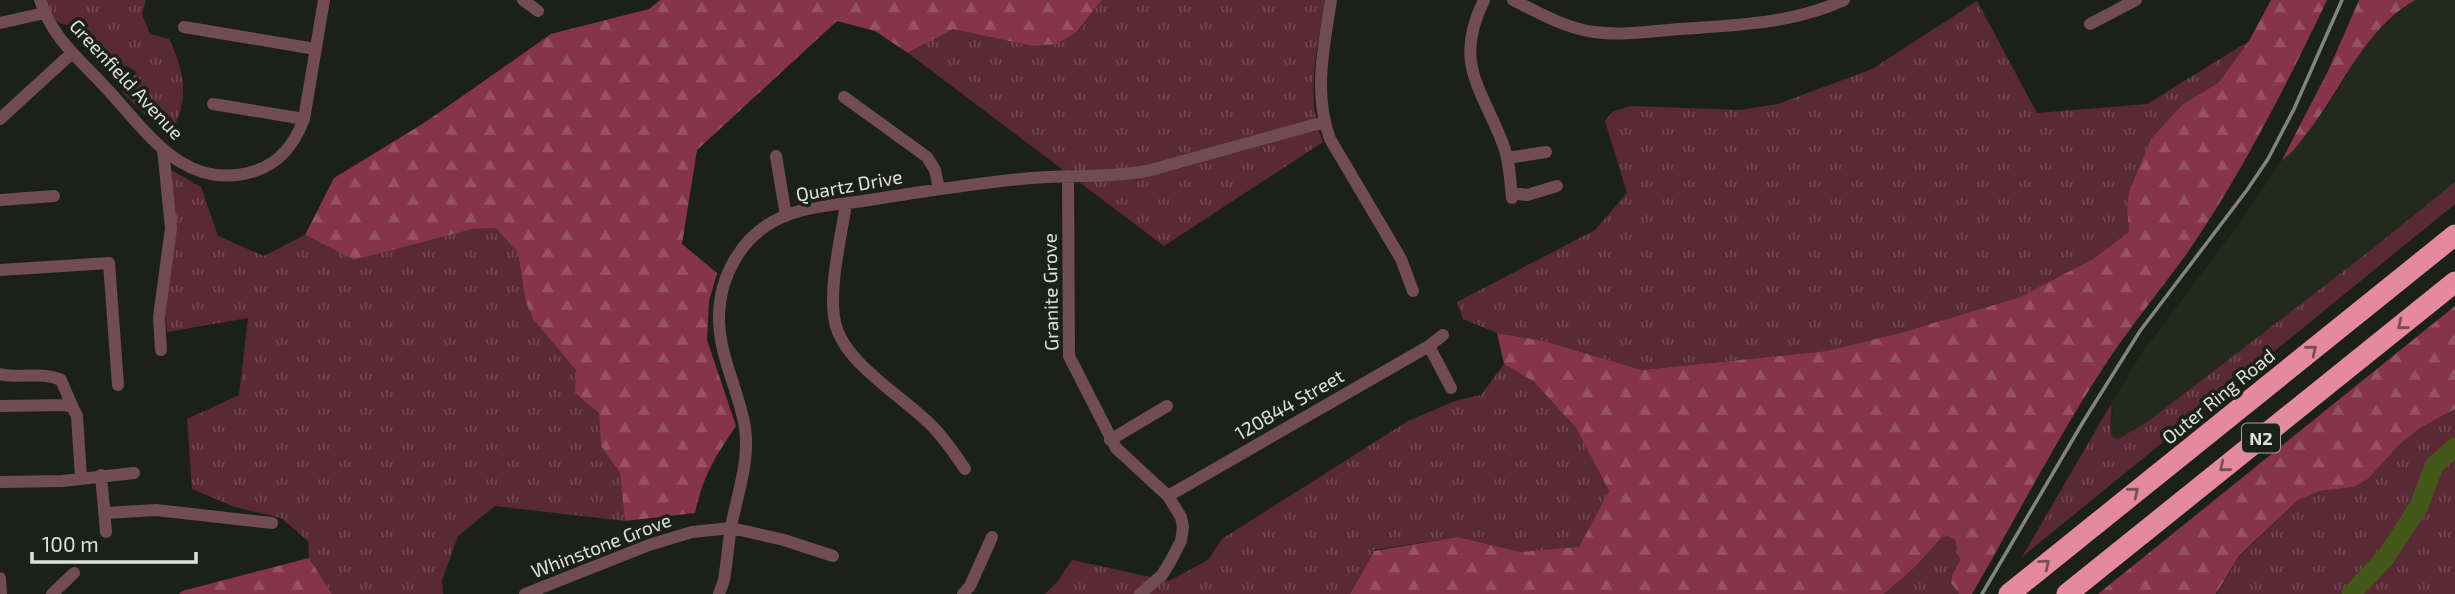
<svg xmlns="http://www.w3.org/2000/svg" width="2455" height="594" font-family="'Exo 2',sans-serif">
  <defs>
    <pattern id="grass-tufts" width="24" height="20" patternUnits="userSpaceOnUse" patternTransform="scale(1.75)"><rect width="24" height="20" fill="#592935"/><path d="M3 7l-1-3M5 7V3M7 7l1-3M15 17l-1-3M17 17v-4M19 17l1-3" fill="none" stroke="#704852"/></pattern>
    <pattern id="forest-firs" width="22" height="20" patternUnits="userSpaceOnUse" patternTransform="scale(1.75)"><rect width="22" height="20" fill="#86344b"/><path d="M5 1l3.5 6h-7zM16 11l3.5 6h-7z" fill="#975164"/></pattern>
  </defs>
  <rect width="100%" height="100%" fill="#1c2117"/>
  <path fill="#242a1b" d="M2415,0H2455V182L2371,250L2147,422L2118,439L2112,437L2109,430L2113,416L2111,404L2144,350L2239,224L2282,160L2294,149L2327,107L2366,43L2404,7Z"/>
  <path fill="url(#grass-tufts)" d="M46,0H146L142,14L150,34L169,39C186,74 190,103 168,137L122,92L137,72L122,64L120,59L113,58L78,23C56,29 52,18 46,0Z
    M1102,0H1325C1318,46 1304,98 1323,142L1164,246L908,53L953,29L1032,46L1078,32Z
    M1977,1L2037,113L2147,104L2249,41L2218,83L2183,104L2127,208L2129,233L2093,259L2020,297L1900,333L1826,351L1642,370L1544,341L1497,333L1463,319L1457,302L1595,230L1627,193L1605,121L1612,112L1630,106L1740,110L1778,104L1872,69Z
    M171,170L201,187L218,236L264,256L305,235L354,260L473,229L496,228L518,253L525,299L533,318L576,370V393L599,413L601,446L620,473L625,521L495,506L458,536L442,580L443,594H332L309,558L308,541L281,518L235,507L192,489L187,419L239,395L248,318L167,332L164,300L175,230Z
    M2455,182V204L2022,557L2111,404C2113,415 2108,427 2112,437L2118,439L2147,422L2371,250Z
    M1504,364L1534,382L1576,428L1609,491L1579,548L1521,552L1458,537L1374,550L1350,594H1045L1057,582L1072,560L1169,581L1208,560L1222,539L1408,421L1455,401L1481,395Z
    M2455,409V594H2217L2239,557L2298,500L2320,491L2354,487L2368,479L2399,445L2420,428Z
    M1944,535L1955,540L1960,560L1952,575L1951,583L1959,594H1884L1915,567Z"/>
  <path fill="url(#forest-firs)" d="M660,0H1102L1077,32L1056,44L1032,46L953,29L908,53L875,31L837,21L697,150L682,244L717,273L709,301L707,340L736,426C715,457 703,476 695,513L625,521L620,473L601,446L599,413L575,393L576,370L533,319L525,299L518,253L496,228L473,229L354,260L305,235L334,178L424,123L551,34L649,9Z
    M2271,0H2327C2286,86 2242,173 2188,252C2164,285 2138,317 2115,350C2062,428 2019,513 1972,594H1959L1951,583L1952,575L1960,560L1955,540L1944,535L1915,567L1884,594H1350L1374,551L1458,537L1521,552L1579,547L1609,491L1576,428L1534,382L1504,364L1497,333L1544,341L1642,370L1826,351L1900,333L2020,297L2093,259L2129,232L2127,208L2129,192L2151,139L2183,104L2218,83L2249,41Z
    M2359,0H2415C2365,29 2344,84 2311,128C2302,139 2294,152 2282,160L2328,71Z
    M2455,306V409L2420,428L2399,445L2368,479L2354,487L2320,491L2298,500L2239,556L2216,594H2098Z
    M309,558L332,594H179L182,591Z"/>
  <g fill="none" stroke-linecap="round" stroke-linejoin="round">
    <path stroke="#435819" stroke-width="19" d="M2351,594L2386,557L2419,506L2434,466L2455,447"/>
    <path stroke="#714c54" stroke-width="12" d="M40,0C53,40 80,59 107,89C148,133 185,193 255,171C280,163 295,143 304,119L324,0
      M523,0L538,11
      M1331,0C1324,46 1313,93 1330,139L1401,259L1413,291
      M1484,0C1453,63 1481,87 1503,144C1510,162 1510,180 1512,198
      M1513,0C1539,13 1565,28 1594,32C1622,36 1652,31 1680,29C1736,25 1792,24 1844,0
      M0,23L45,13
      M2090,24L2136,0
      M184,27L315,49
      M844,97L927,157L935,170L939,189
      M213,104L304,119
      M0,119L72,53
      M776,156L786,216
      M1507,158L1546,152
      M1068,176L1069,356L1116,448L1168,496L1181,517L1183,527L1181,541L1170,562L1162,575L1140,594
      M1512,193L1527,195L1557,186
      M0,200L54,196
      M846,204C841,237 828,290 835,322C843,363 904,397 932,426C945,439 955,454 965,469
      M0,270L109,263L118,385
      M1429,346L1451,388
      M161,350L159,317L171,228L163,149
      M0,374C20,379 42,371 61,380L73,408
      M0,406L65,405L73,408L77,416L81,478
      M1110,440L1167,406
      M101,475L106,532
      M0,482L62,481L134,473
      M1168,496L1429,346L1443,335
      M105,513L156,510L272,523
      M0,578L1,594
      M52,594L74,573
      M525,594L649,545L692,532L731,528L784,540L833,556
      M719,594L724,580C727,562 728,545 731,527C737,495 750,461 745,428C739,390 718,355 719,315C720,276 741,238 776,220C803,206 834,205 863,201C919,192 975,183 1031,178C1070,175 1109,178 1147,171L1324,122
      M963,594L970,586L992,537"/>
    <path stroke="#e5899e" stroke-width="21" d="M2009,594L2455,235
      M2067,594L2455,282"/>
    <path stroke="#81857d" stroke-width="3.5" d="M1982,594L2083,422L2140,331L2247,190L2268,159L2294,109L2342,0"/>
  </g>
  <defs><path id="oneway-chevron" d="M-2-3.5L2.5 0L-2 3.5" fill="none" stroke-width="1.6" stroke-linecap="round" stroke-linejoin="round" transform="scale(1.75)"/></defs>
  <g stroke="#765054">
    <use href="#oneway-chevron" transform="translate(2402 325) rotate(141)"/>
    <use href="#oneway-chevron" transform="translate(2312 350) rotate(-39)"/>
    <use href="#oneway-chevron" transform="translate(2224 467) rotate(141)"/>
    <use href="#oneway-chevron" transform="translate(2134 492) rotate(-39)"/>
    <use href="#oneway-chevron" transform="translate(2045 564) rotate(-40)"/>
  </g>
  <g text-anchor="middle" dominant-baseline="central" stroke-width="7" stroke-linejoin="round" paint-order="stroke">
    <rect fill="#1c2117" stroke="#a4a7a0" stroke-width="2" x="2242" y="423.5" width="38" height="29" rx="5"/>
    <g font-size="18" font-weight="bold" fill="#dee1da">
      <text x="2261" y="438">N2</text>
    </g>
    <g font-size="19" fill="#dee1da" stroke="#1c2117">
      <text transform="translate(127 79) rotate(47)">Greenfield Avenue</text>
      <text transform="translate(849 185) rotate(-10)">Quartz Drive</text>
      <text transform="translate(1050 292) rotate(-91)">Granite Grove</text>
      <text transform="translate(2218 396) rotate(-39)">Outer Ring Road</text>
      <text transform="translate(1289 404) rotate(-30)">120844 Street</text>
      <text transform="translate(601 545) rotate(-21)">Whinstone Grove</text>
    </g>
  </g>
  <path d="M32 552v10h164v-10" fill="none" stroke="#dee1da" stroke-width="3.5"/>
  <text x="42" y="552" font-size="21" fill="#dee1da" stroke="#1c2117" stroke-width="5" paint-order="stroke">100 m</text>
</svg>
